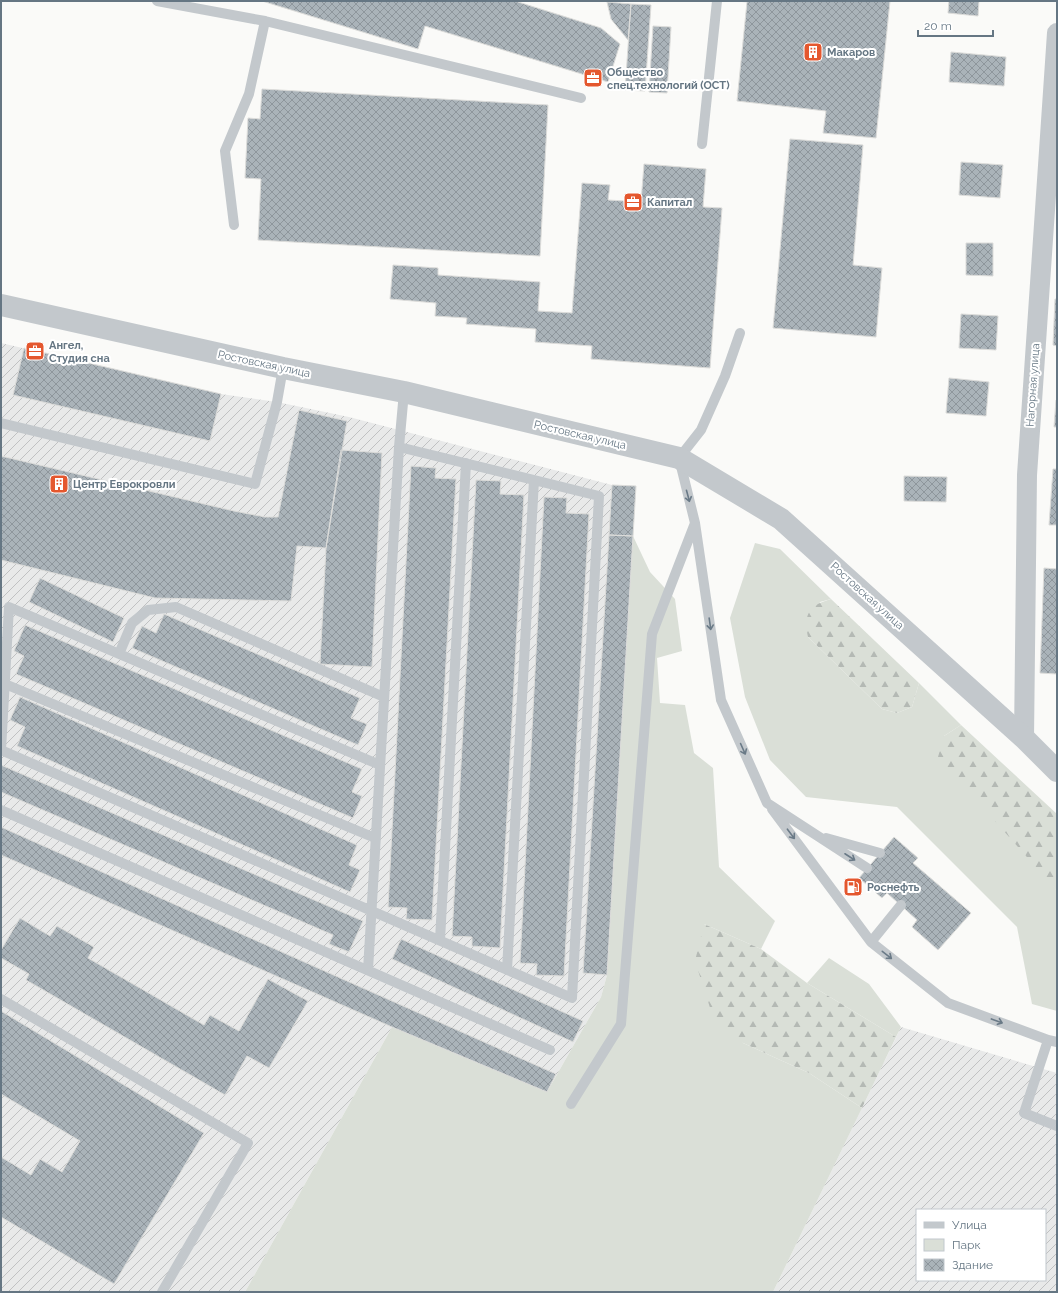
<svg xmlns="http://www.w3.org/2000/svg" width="1058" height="1293" font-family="Raleway,sans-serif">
  <defs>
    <pattern id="industrial-furrows" width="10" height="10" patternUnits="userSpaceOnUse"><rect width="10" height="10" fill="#e8e9e9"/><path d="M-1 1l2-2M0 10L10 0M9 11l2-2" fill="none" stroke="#c0c1c2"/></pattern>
    <pattern id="forest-firs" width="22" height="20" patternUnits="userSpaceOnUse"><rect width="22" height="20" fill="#dadfd7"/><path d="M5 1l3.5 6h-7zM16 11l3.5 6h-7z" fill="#b4b9b4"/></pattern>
    <pattern id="building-cross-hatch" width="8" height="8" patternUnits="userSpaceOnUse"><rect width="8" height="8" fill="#aab3b9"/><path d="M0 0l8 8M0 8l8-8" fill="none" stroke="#8e969c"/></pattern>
  </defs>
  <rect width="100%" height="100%" fill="#fafaf8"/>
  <path fill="url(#industrial-furrows)" fill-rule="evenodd" d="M1,343L221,394L277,402L349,417L612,485L609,535L633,536L607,975L601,997L547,1092L392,1027L245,1292H1Z
    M901,1027L1057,1073V1292H773ZM917,1210H1045V1280H917Z"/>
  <path fill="#dadfd7" d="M633,536L650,572L675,599L682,651L657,658L660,703L685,705L694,753L713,768L719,867L775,921L761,949L704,924L743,1043L809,1073L862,1108L773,1292H245L392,1027L547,1092L601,997L607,975Z
    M755,543L780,549L831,599L820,602L808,637L882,709L897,713L912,707L919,683L961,725L944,736L1057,891V1011L1032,1004L1017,927L897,807L806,797L770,760L745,697L730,618Z
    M829,958L869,984L901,1027L896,1037L807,983Z"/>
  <path fill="url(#forest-firs)" d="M831,599L919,683L912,707L897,713L882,709L808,637C803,615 809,605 831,599Z
    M961,725L1057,814V891L938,757L944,736Z
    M704,924L761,949L807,983L896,1037L862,1108L809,1073L743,1043L713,1017L695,961Z"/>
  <path fill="url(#building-cross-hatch)" stroke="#dcdcda" d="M262,1H515L601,28L620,44L608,82L425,26L418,49Z
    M737,1H890L876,138L823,133L826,111L737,101L747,2Z
    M949,1H979L978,16L948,13Z
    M607,2L631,4L628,40L611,19Z
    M631,4L651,5L645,91L625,90Z
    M653,26L671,27L667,93L649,92Z
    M951,52L1006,57L1004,86L949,82Z
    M262,89L548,105L540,256L258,240L261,179L245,178L248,118L260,119Z
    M790,139L863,145L853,265L882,268L876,337L773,328Z
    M961,162L1003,165L1000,198L959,195Z
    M644,164L706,169L703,207L722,208L710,368L591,359L592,346L535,342L536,329L466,324L467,318L435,316L436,303L390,299L393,265L438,268V275L540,282L538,311L572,313L582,183L610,185L608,200L641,202Z
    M966,243H993V276L966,275Z
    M1055,299H1057V346L1053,345Z
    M961,314L998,316L996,350L959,348Z
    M24,348L221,394L210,441L13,395Z
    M949,378L989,382L986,416L946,413Z
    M1056,400H1057V427H1054Z
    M299,410L347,421L326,548L297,546L291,601L155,598L1,560V456L234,511L265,517H278Z
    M341,450L382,453L372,667L320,664L326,548Z
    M411,466L436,468L435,478L456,479L432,920L406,919L407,908L388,907Z
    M1053,469H1057V525H1049Z
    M904,476L947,477L946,502L904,501Z
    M476,480L501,481L500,494L524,495L500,948L472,946V937L452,936Z
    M612,485L636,486L633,536L609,535Z
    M544,497L567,498L566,513L589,514L564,976L536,975L537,964L520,963Z
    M609,535L633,536L607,975L583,973Z
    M1044,568L1057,569V674L1040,673Z
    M40,578L124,618L113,642L29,602Z
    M164,614L360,698L351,718L367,724L358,745L132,648L142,626L156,633Z
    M25,625L362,769L352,792L362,796L353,818L16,674L24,656L14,651Z
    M20,697L357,845L349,865L360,870L350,892L17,746L25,727L10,720Z
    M1,765L363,921L349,952L329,944L333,935L1,792Z
    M1,827L556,1074L547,1092L392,1027L1,855Z
    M894,837L918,858L913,863L971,913L938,950L912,927L917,920L887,893L882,898L859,878Z
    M20,918L50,936L57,926L94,947L88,958L204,1025L210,1015L239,1031L268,979L308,1001L269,1068L247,1056L225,1095L26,980L29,974L1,958V950Z
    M401,939L583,1021L573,1042L392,959Z
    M1,1011L204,1133L114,1284L1,1217V1157L31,1175L40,1159L62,1172L80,1141L1,1094Z"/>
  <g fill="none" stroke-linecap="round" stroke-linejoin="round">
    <path stroke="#c3c8cc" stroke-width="10" d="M157,1L265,21L581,98
      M702,144L717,1
      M234,225L225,151L249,94L265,21
      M740,333L725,376L701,430L679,458L695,523L721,700L767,803L867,868
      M1,423L255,484L277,402L283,368
      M119,654L132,623L148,610L176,607L384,697
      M5,684L375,838
      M380,765L9,607L1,750L572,998L599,496L399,447
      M772,809L871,942
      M1,810L550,1050
      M826,838L880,853
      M901,905L871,942L948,1003L1048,1040
      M440,940L466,463
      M368,970L399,447L404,392
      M507,970L534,480
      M1,999L248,1143L162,1292
      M1057,1042L1048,1040L1024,1113L1057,1126
      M571,1104L621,1024L652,634L695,523"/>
    <path stroke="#c3c8cc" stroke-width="20" d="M1024,738L1027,475L1057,33"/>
    <path stroke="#c3c8cc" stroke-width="22" d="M1,305L283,368L404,392L679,458L781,519L1024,738L1057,771"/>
  </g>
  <defs><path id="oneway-shaft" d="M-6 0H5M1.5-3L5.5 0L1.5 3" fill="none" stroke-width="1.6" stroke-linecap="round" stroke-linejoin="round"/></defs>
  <g stroke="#6a7a87">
    <use href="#oneway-shaft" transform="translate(688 496) rotate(75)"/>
    <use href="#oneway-shaft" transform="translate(710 624) rotate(82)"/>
    <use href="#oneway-shaft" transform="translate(743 749) rotate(66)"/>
    <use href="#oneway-shaft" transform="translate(791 834) rotate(53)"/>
    <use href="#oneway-shaft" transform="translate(850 857) rotate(33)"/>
    <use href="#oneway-shaft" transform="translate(887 955) rotate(38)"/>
    <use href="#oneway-shaft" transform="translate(997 1021) rotate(20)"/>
  </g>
  <defs>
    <g id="building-square" transform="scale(1)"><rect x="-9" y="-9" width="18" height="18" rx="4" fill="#e4572e" stroke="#fff"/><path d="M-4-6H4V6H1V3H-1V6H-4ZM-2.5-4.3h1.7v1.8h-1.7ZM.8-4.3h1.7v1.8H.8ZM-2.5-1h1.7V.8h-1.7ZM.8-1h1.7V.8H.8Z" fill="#fff"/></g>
    <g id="office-square" transform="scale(1)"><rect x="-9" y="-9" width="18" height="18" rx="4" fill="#e4572e" stroke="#fff"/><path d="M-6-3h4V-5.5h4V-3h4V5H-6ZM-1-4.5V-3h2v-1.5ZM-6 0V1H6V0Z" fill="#fff"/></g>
    <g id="fuel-square" transform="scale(1)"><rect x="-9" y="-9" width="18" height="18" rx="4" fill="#e4572e" stroke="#fff"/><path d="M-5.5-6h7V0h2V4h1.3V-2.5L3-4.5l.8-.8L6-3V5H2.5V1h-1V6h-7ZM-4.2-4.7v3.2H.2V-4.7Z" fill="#fff"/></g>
  </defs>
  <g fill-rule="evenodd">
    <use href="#building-square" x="813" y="52"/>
    <use href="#office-square" x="593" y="78"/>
    <use href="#office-square" x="633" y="202"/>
    <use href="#office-square" x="35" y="351"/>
    <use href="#building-square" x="59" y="484"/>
    <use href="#fuel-square" x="853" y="887"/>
  </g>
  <g text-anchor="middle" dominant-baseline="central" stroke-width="4" stroke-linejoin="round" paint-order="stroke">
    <g font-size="11" font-weight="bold" fill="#657683" stroke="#fff" text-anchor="start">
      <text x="827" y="52">Макаров</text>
      <text x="607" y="72">Общество<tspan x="607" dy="13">спец.технологий (ОСТ)</tspan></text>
      <text x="647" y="202">Капитал</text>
      <text x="49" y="345">Ангел,<tspan x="49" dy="13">Студия сна</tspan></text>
      <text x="73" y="484">Центр Еврокровли</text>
      <text x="867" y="887">Роснефть</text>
    </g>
    <g font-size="11" fill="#657683" stroke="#fff">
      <text transform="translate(264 364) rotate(12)">Ростовская улица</text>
      <text transform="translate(1033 385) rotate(-86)">Нагорная улица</text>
      <text transform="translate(580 435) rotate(13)">Ростовская улица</text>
      <text transform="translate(867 596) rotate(42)">Ростовская улица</text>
    </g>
  </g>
  <rect width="1058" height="1293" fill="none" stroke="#657683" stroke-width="4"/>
  <rect x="916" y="1209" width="130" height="72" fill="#ffffff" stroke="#c1c8cd"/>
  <rect x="924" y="1222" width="20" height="6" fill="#c3c8cc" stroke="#c1c8cd"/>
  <text x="952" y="1229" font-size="12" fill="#657683">Улица</text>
  <rect x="924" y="1239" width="20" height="12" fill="#dadfd7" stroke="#c1c8cd"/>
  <text x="952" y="1249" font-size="12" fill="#657683">Парк</text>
  <rect x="924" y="1259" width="20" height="12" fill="url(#building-cross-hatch)" stroke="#c1c8cd"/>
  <text x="952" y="1269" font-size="12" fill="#657683">Здание</text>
  <path d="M918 30v6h75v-6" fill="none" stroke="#657683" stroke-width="2"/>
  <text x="924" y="30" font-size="12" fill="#657683" stroke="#ffffff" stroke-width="3" paint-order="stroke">20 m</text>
</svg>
